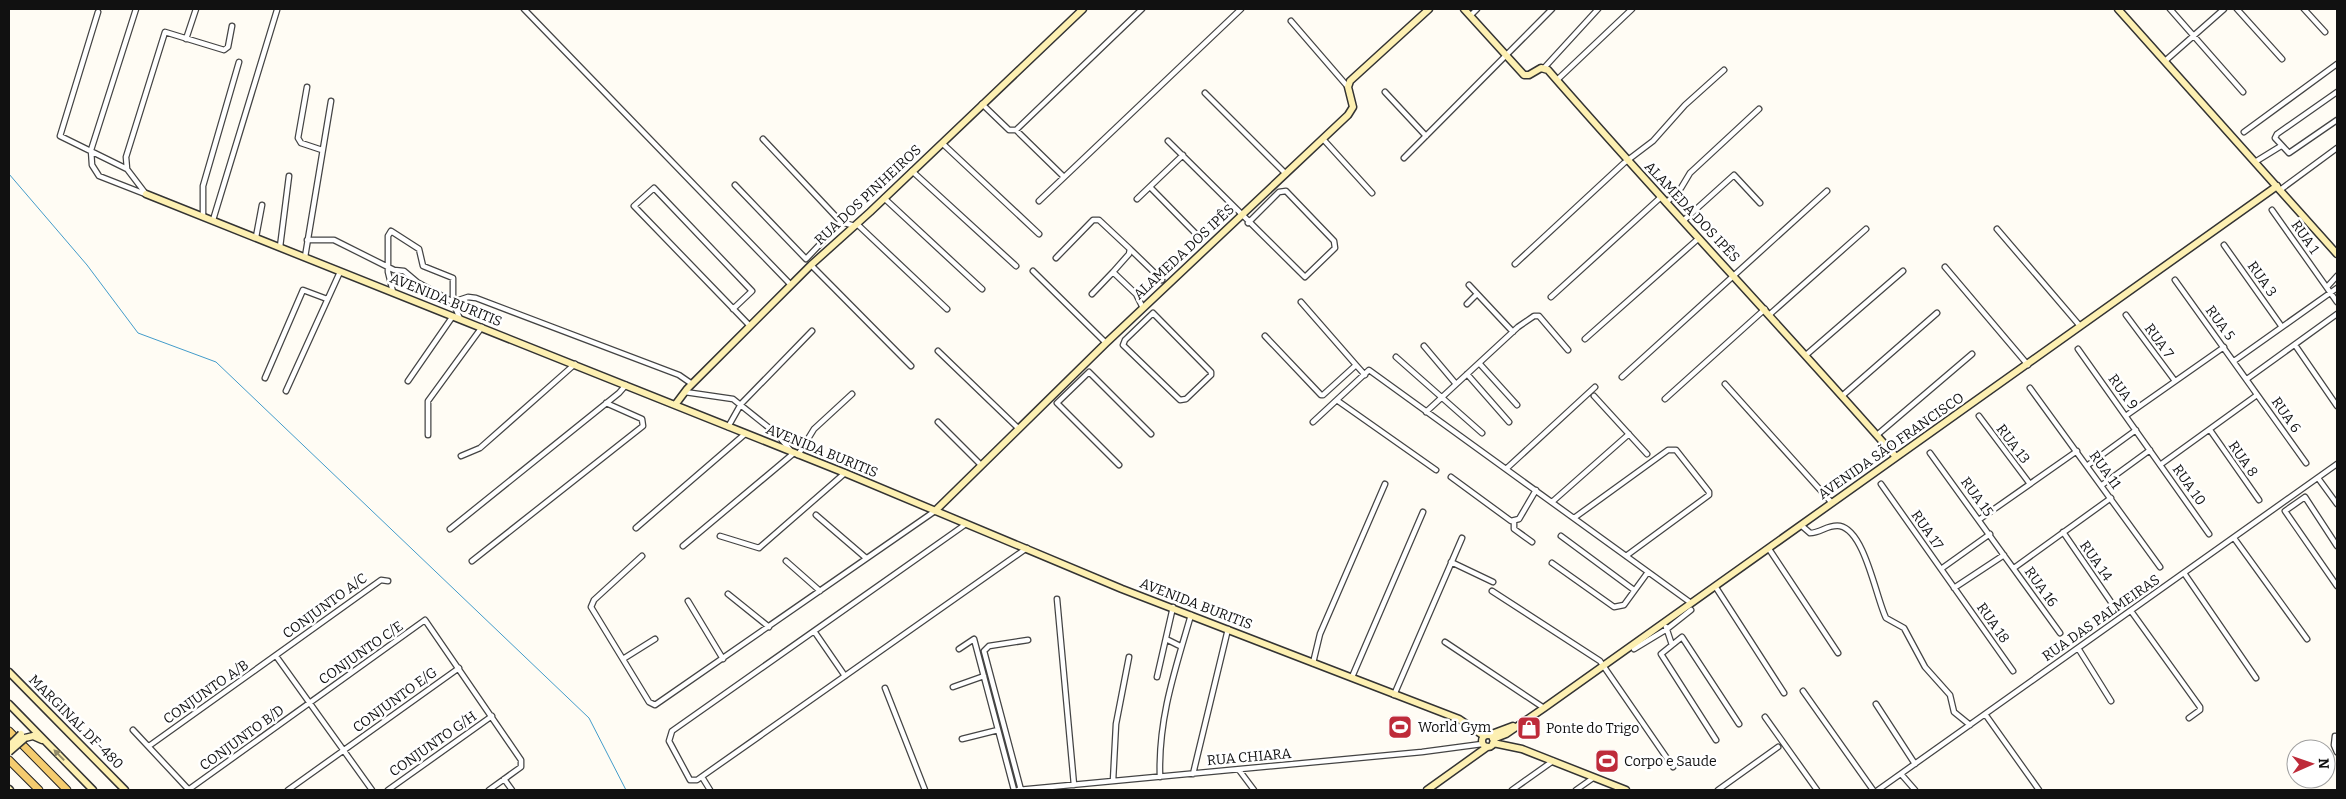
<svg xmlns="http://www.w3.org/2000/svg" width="2346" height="799" font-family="Bitter,serif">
  <rect width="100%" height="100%" fill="#fffcf4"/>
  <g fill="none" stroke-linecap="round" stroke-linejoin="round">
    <path stroke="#439cca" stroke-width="1" d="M9,174L87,265L138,333L216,362L589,718L626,790"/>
    <g stroke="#444" stroke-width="7">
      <path id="street" d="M136,9L91,150L92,165L99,176L145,194
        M524,9L791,285
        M2170,9L2243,92
        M2237,9L2282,59
        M2304,9L2325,32
        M98,12L60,136L127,169
        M1470,16L1477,9
        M1291,21L1348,87
        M186,39L196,9
        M2165,61L2224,9
        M1544,68L1598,9
        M1557,80L1632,9
        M307,87L298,138L301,143L322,150
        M1385,92L1426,136
        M2337,92L2277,134L2275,138L2289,153L2337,120
        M1205,93L1286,174
        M982,104L1009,130H1016
        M2244,132L2337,64
        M1323,139L1372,193
        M1168,141L1305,277L1335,248L1334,241L1286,191L1279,192L1248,223
        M942,143L1039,234
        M1404,158L1552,9
        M2255,162L2281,146
        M912,171L1016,266
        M1064,177L1016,130L1142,9
        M735,185L806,259L841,222L763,139
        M1150,187L1201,239
        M2280,190L2337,148
        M146,194L127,169L126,157L165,32L224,50L228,47L232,26
        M884,198L982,289
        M1137,199L1183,155
        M1039,201L1241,9
        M1666,203L1681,188L1690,173L1759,109
        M2272,210L2337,302
        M203,216V186L239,62
        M213,220L277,10
        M1683,221L1734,175L1760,203
        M841,222L855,226
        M857,224L947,309
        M1997,229L2080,326
        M256,237L262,205
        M307,240H334L394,270L404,271L417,282L453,302L468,297L476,298L679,375L692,384
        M2224,245L2282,327
        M280,247L289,176
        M1130,249L1162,280
        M305,257L331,101
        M1056,258L1093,220H1099L1130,249L1129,254L1113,272L1136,294L1143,308
        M1515,264L1624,163L1653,141L1685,105L1724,70
        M811,265L911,366
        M1945,267L2028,365
        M1033,271L1106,343
        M2175,280L2306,463
        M1469,285L1513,332
        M2327,287L2337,276
        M393,292L388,272V236L391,231L419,249L423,266L453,278V302L460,319
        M1092,294L1113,272
        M1551,297L1661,197
        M1467,304L1477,294
        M733,309L752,291L654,188L634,206L750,326
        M1153,313L1211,372V375L1186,399L1180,400L1123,345L1125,340Z
        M1769,315L1866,229
        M2126,315L2175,381
        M1265,336L1321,395H1323L1356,365L1301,302
        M1585,339L1699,238
        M2295,345L2337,406
        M1424,346L1456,384
        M2078,349L2209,534
        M938,351L1018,428
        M1806,355L1903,271
        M1396,357L1482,433
        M2234,361L2337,288
        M1479,363L1517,405
        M1356,365L1365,375
        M1467,374L1509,422
        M1622,377L1827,191
        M265,378L303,290L327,299
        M2247,379L2337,314
        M408,381L453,316
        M1725,384L1832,503
        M2030,388L2160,567
        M286,391L340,272
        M685,392L733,399L778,435L790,450
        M1594,396L1647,454
        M1842,396L1937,313
        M1665,399L1765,309
        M1338,401L1436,470
        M1426,412L1518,327L1534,316H1539L1568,350
        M2127,415L2224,347
        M1979,416L2030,484
        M938,422L981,465
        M1313,422L1369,370L1691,603
        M728,427L741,404L812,331
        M2210,430L2259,500
        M428,435V401L482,327
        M1877,435L1972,354
        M1930,453L2060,633
        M798,455L814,429L852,394
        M461,456L480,448L575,364
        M1119,465L1057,403L1089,372L1151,434
        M2088,465L2136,430
        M2160,465L2257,395
        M1506,469L1595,387
        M1451,477L1511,521L1519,519L1536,490
        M2318,478L2337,504
        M1881,484L2013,671
        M2102,485L2150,450
        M1552,502L1629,434
        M816,515L866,558
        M1574,518L1668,450H1676L1709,492V495L1626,556
        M1980,519L2077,451
        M1514,521V529L1532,542
        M966,524L672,731L669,741L690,780H697L1027,548
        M1802,526L1810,533C1821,533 1828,524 1840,526C1865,531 1876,598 1886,618L1904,628L1925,667L1950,695L1954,712L1970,725
        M636,528L745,434
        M450,529L619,393L626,385
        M2063,532L2111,602
        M720,536L759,548L845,473
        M1561,536L1634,590
        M2234,538L2307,639
        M683,546L794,453
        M2337,546L2305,497L2285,511L2337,586
        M1769,549L1838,653
        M642,556L594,600L591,607L649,702L655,705L935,511
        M472,561L643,426L642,419L606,403
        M786,561L820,591
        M1451,562L1493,582
        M1552,563L1614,607L1624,605L1648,572
        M2014,568L2111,498
        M1941,569L1990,534
        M2184,573L2256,678
        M1715,586L1784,693
        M1954,588L2004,555
        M1492,591L1600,661L1673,767
        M728,594L769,627
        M1057,599L1074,785
        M688,601L723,659
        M2131,611L2200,707V710L2189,718
        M1666,627L1672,645
        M814,631L845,676
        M1166,639L1180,646
        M1445,642L1544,708
        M2078,648L2111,701
        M959,649L974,639L1014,790
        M1634,649L1667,629L1691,610
        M276,656L372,790
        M623,659L655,639
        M1313,663L1320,634L1385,484
        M1157,677L1173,607
        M1352,677L1423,512
        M953,687L984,676
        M885,688L925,790
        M1803,691L1873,790
        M1394,695L1462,538
        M1876,704L1915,764
        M1985,714L2039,790
        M1765,717L1817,790
        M133,730L189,790
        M2335,736L2334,745L2337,752
        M962,739L998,730
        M1716,740L1661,654L1682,637L1739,724
        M149,746L381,580L388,581
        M1239,770L1254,790
        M1193,774L1228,629
        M1901,774L1915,790
        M702,777L710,790
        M1160,777C1158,719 1175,670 1191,615
        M504,779L512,790
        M1113,781L1116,724L1129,657
        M188,790L425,620L521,760V767L489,790
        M288,790L459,668
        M388,790L492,716
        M1018,790L1422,752L1482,744
        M1021,790L984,651L989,646L1028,640
        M1512,790L1553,761
        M1576,790L1593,778
        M1718,790L1778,747
        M1878,790L2337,464"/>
    </g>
    <g stroke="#333" stroke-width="9">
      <path id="secondary" d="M1464,9L1524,75H1529L1541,68L1548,70C1662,201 1782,327 1896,457
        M2118,9L2337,254
        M146,194L845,473L1122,589L1459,719L1484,736
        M675,405L687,389L811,265L870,212L1083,9
        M935,511L1106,343L1348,115L1353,107L1348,87L1350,81L1429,9
        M9,672L125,790
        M9,704L93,790
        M1489,735L1513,726
        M1482 741a6 6 0 1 1 12 0a6 6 0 1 1-12 0Z
        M25,738L33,736L42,740
        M1493,739L1506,734L1544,708L2277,186
        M1493,743L1522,749L1626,790
        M9,789L10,790
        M1427,790L1487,747"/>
    </g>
    <g stroke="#222" stroke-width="9">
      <path id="primary" d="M9,731L67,790
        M9,760L39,790"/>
    </g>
    <use href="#street" stroke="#fff" stroke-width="4.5"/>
    <use href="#secondary" stroke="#fdf0b2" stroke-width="6"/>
    <use href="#primary" stroke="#f5cc6f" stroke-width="7"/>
    <g stroke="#333" stroke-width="9" stroke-linecap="butt">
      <path id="secondary-bridge" d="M9,746L21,734
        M9,752L25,738"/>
    </g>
    <use href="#secondary-bridge" stroke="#fdf0b2" stroke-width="6"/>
  </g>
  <defs><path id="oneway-solid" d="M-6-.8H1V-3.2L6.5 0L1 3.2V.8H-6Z" transform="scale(1.25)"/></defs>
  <use fill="#938c6a" href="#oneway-solid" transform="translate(59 755) rotate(-134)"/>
  <defs>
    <g id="stadium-square" transform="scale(1.25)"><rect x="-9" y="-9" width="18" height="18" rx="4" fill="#be2b3a" stroke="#fff"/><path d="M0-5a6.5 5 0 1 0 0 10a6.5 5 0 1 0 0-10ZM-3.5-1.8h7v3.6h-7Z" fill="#fff"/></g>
    <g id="shop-square" transform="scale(1.25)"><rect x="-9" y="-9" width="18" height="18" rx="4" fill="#be2b3a" stroke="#fff"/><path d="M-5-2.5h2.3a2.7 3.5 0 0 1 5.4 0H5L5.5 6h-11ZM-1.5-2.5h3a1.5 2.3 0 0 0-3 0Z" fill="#fff"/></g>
  </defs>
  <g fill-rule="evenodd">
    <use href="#stadium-square" x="1400" y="727"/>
    <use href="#shop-square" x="1529" y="728"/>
    <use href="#stadium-square" x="1607" y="761"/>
  </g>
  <g text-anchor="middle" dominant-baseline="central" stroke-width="5" stroke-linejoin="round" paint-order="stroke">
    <g font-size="14" fill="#111" stroke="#fff">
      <text transform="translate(868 195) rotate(-43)">RUA DOS PINHEIROS</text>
      <text transform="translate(1692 212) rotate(47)">ALAMEDA DOS IPÊS</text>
      <text transform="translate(2305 237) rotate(55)">RUA 1</text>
      <text transform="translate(1184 252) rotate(-43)">ALAMEDA DOS IPÊS</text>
      <text transform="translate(2262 279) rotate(55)">RUA 3</text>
      <text transform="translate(446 300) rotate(22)">AVENIDA BURITIS</text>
      <text transform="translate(2220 323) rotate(54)">RUA 5</text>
      <text transform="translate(2159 341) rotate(54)">RUA 7</text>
      <text transform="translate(2123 392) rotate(54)">RUA 9</text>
      <text transform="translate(2286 415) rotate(55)">RUA 6</text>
      <text transform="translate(2013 444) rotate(53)">RUA 13</text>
      <text transform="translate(1891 446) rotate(-35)">AVENIDA SÃO FRANCISCO</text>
      <text transform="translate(822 451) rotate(22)">AVENIDA BURITIS</text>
      <text transform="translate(2243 459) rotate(55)">RUA 8</text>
      <text transform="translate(2105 470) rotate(54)">RUA 11</text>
      <text transform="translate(2189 485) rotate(55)">RUA 10</text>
      <text transform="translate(1977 497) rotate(54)">RUA 15</text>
      <text transform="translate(1927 530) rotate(55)">RUA 17</text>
      <text transform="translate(2096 561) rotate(55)">RUA 14</text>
      <text transform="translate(2041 587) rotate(54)">RUA 16</text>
      <text transform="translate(1196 604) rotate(21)">AVENIDA BURITIS</text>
      <text transform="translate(325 606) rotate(-36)">CONJUNTO A/C</text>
      <text transform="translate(2101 618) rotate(-35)">RUA DAS PALMEIRAS</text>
      <text transform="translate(1993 623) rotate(55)">RUA 18</text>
      <text transform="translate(361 653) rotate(-35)">CONJUNTO C/E</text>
      <text transform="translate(206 692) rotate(-35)">CONJUNTO A/B</text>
      <text transform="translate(395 700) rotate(-36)">CONJUNTO E/G</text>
      <text transform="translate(76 722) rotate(45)">MARGINAL DF-480</text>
      <text transform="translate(242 738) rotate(-36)">CONJUNTO B/D</text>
      <text transform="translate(433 744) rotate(-35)">CONJUNTO G/H</text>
      <text transform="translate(1249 757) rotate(-5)">RUA CHIARA</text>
    </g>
    <g font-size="14" fill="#111" stroke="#fff" text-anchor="start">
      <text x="1418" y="727">World Gym</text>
      <text x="1546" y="728">Ponte do Trigo</text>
      <text x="1624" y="761">Corpo e Saude</text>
    </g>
  </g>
  <rect width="2346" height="799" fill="none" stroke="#111111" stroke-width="20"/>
  <g transform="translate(2311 764) rotate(88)"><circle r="24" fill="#ffffff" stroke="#a0a0a0"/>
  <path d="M0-4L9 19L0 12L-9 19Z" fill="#be2b3a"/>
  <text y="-8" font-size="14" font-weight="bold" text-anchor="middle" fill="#111111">N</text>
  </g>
</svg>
